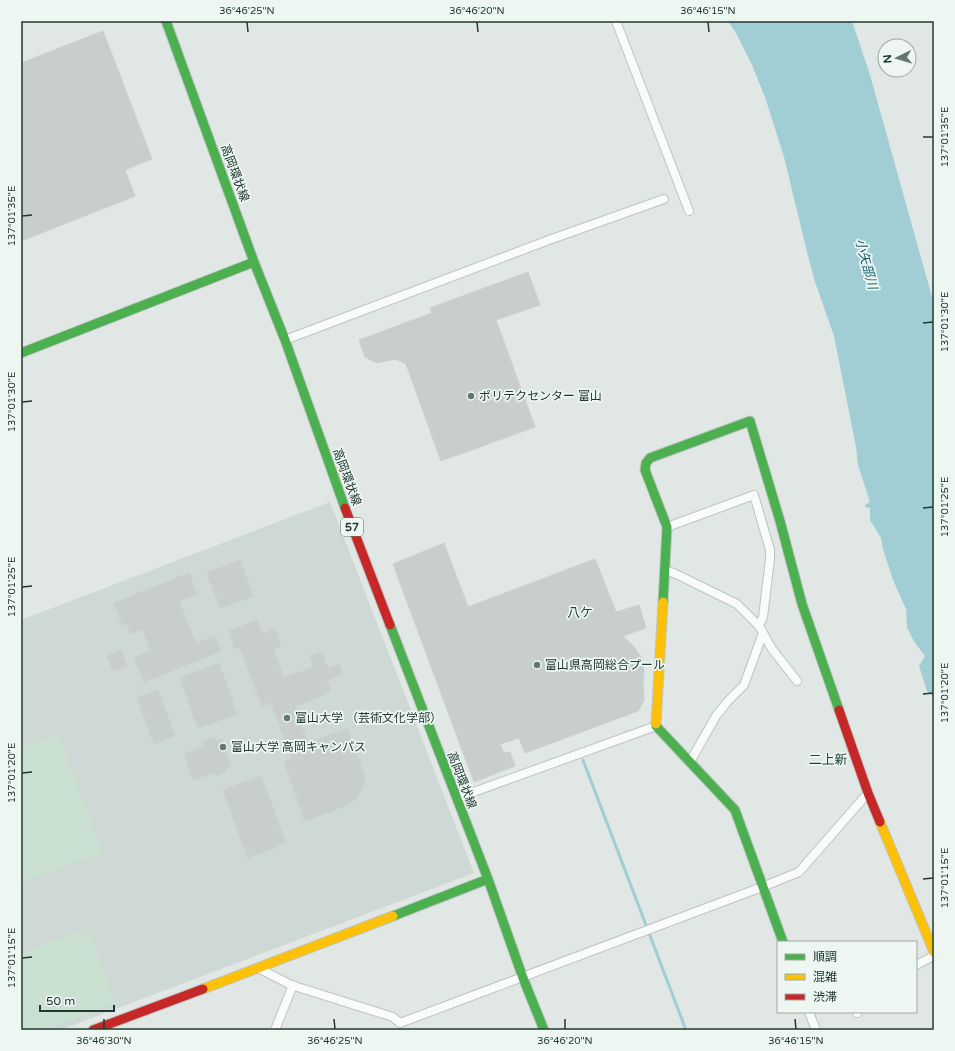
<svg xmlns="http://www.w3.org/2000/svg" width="955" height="1051" font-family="'Varela Round','Noto Sans JP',sans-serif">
  <rect width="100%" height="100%" fill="#e1e7e4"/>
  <path fill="#ced8d4" d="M330,502L474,873L60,1030H21V620Z"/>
  <path fill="#cae0d1" d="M58,734L102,852L21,883V748Z
    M88,928L116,1003L46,1030H21V953Z"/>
  <path fill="#a1ced5" d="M728,21H852L870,75L934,304V698L927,691L919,666L925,656L915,643L907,628L906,609L893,580L883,549L881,538L870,520V508L865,507V505L870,502L858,465L856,447L834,336L815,282L808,256L784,157L765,97L752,65L736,33Z"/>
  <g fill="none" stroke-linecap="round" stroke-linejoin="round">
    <path stroke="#a1ced5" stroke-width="3" d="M583,760L686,1030"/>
  </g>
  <path fill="#c8cecb" stroke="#cad0cd" d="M103,31L152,159L125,170L135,196L21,241V63Z
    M528,272L540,305L496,320L535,427L441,461L406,364L395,359L377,363L365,357L359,340L432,313L430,308Z
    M444,543L468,607L595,559L616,612L639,605L646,628L623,636L633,646L642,658L644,672L643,686L644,700L638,711L525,753L519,738L500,744L504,753L510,752L515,766L474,782L393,564Z
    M240,560L253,596L220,608L207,573Z
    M189,573L197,594L179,601L196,643L215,636L221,651L144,682L134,657L151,651L143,629L130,634L127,624L123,626L114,603Z
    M257,620L262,634L275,629L281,646L273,649L284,678L314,667L310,656L322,652L328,669L339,664L342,674L327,680L331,692L295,706L308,743L347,729L365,777L363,787L356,799L348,805L305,821L284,762L292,759L271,703L262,706L240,647L235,649L229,631Z
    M121,650L127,666L113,671L107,656Z
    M219,663L237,714L198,728L180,678Z
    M158,690L175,736L154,744L137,698Z
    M214,737L216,741L222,739L231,766L226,768L227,771L216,776L215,772L193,780L184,754L205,746L203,742Z
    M261,776L286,843L248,858L223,790Z"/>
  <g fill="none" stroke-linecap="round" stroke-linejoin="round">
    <g stroke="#bec4c1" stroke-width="10">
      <path id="street" d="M616,21L689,211
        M285,340L549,240L664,199
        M667,527L754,495L770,550V559L763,617L759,626
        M665,570L676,574L737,604L759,626L772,649L797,681
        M690,762L716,716L728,701L744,685L763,633
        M457,798L656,726
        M916,965L934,956
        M258,968L291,985L393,1017L400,1023L762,887L799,872L868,793
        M809,1012L816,1030
        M857,1013V1012
        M275,1030L293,985"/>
    </g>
    <g stroke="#bdc5c2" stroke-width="11">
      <path id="fast" d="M166,21L254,262L285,340L345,508
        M21,353L254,262
        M663,602L667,527L645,470L646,463L650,458L750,421L780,521L802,604L839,710
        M390,625L488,879L523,978L544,1030
        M656,724V726L735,810L783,942
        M393,916L488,879"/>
    </g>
    <g stroke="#bdc5c2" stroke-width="11">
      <path id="slow" d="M656,724L663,602
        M880,822L934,952
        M203,989L393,916"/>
    </g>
    <g stroke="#bdc5c2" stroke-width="11">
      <path id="jam" d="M345,508L390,625
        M839,710L868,793L880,822
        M93,1030L203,989"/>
    </g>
    <use href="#street" stroke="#fafbfb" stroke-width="8"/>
    <use href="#fast" stroke="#4caf50" stroke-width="9"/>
    <use href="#slow" stroke="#ffc107" stroke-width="9"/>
    <use href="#jam" stroke="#c62828" stroke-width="9"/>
  </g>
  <path fill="none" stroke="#203932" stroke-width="1.5" d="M247,22L248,32M477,22L478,32M708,22L709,32M923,137H933M22,216L32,215M923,323L933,322M22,402L32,401M923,508L933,507M22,587L32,586M923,694L933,693M22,773L32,772M923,879L933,878M22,958L32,957M104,1019V1029M334,1019L335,1029M565,1019V1029M795,1019L796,1029"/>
  <g fill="#647670" stroke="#eef6f2" stroke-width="1.5">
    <circle cx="471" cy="396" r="4"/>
    <circle cx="537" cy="665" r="4"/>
    <circle cx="287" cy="718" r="4"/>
    <circle cx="223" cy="747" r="4"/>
  </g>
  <g text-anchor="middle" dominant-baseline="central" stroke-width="3.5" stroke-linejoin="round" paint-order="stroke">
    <rect fill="#eef6f2" stroke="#5e726c" stroke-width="1" x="341" y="518" width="22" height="18" rx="3"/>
    <g font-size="11" font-weight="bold" fill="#203932">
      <text x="352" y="527">57</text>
    </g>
    <g font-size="12" fill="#203932" stroke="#eef6f2">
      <text transform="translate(235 173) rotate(70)">高岡環状線</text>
      <text transform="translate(347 477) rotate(70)">高岡環状線</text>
      <text transform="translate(462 780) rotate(69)">高岡環状線</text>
    </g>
    <g font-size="12" fill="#203932" stroke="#eef6f2" text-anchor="start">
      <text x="479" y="396">ポリテクセンター 富山</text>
      <text x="545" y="665">富山県高岡総合プール</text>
      <text x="295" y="718">富山大学 （芸術文化学部）</text>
      <text x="231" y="747">富山大学 高岡キャンパス</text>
    </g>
    <g font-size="13" font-style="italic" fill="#1b6473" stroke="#eef6f2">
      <text transform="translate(866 264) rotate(75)">小矢部川</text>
    </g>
    <g font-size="13" fill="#1c4a3f" stroke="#eef6f2">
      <text x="580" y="613">八ケ</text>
      <text x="828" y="760">二上新</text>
    </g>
  </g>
  <rect width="955" height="1051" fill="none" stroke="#eef6f2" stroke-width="44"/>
  <rect x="777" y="941" width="140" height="72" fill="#eef6f2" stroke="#9caaa5"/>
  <rect x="785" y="954" width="20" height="6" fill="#4caf50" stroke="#9caaa5"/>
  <text x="813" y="961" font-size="12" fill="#203932">順調</text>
  <rect x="785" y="974" width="20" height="6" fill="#ffc107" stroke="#9caaa5"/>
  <text x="813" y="981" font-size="12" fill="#203932">混雑</text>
  <rect x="785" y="994" width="20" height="6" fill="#c62828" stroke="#9caaa5"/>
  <text x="813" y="1001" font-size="12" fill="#203932">渋滞</text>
  <g transform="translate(897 58) rotate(265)"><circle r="19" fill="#eef6f2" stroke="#9caaa5"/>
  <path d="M0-3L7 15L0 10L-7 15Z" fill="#647670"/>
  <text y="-6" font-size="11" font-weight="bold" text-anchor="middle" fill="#203932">N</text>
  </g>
  <path d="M40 1005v6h74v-6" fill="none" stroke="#203932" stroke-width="2"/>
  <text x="46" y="1005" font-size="12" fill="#203932" stroke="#eef6f2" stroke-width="3" paint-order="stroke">50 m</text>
  <rect x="22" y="22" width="911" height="1007" fill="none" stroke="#203932" stroke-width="1.5"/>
  <g font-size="10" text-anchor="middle" fill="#203932">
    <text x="247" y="14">36°46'25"N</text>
    <text x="477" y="14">36°46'20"N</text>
    <text x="708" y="14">36°46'15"N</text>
    <text transform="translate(944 137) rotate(-90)" y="4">137°01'35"E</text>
    <text transform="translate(11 216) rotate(-90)" y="4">137°01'35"E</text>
    <text transform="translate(944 322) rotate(-90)" y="4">137°01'30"E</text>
    <text transform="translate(11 402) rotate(-90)" y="4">137°01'30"E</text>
    <text transform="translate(944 507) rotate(-90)" y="4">137°01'25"E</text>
    <text transform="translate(11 587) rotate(-90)" y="4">137°01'25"E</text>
    <text transform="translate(944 693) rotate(-90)" y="4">137°01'20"E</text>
    <text transform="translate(11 773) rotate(-90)" y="4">137°01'20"E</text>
    <text transform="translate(944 878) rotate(-90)" y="4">137°01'15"E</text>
    <text transform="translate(11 958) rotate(-90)" y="4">137°01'15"E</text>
    <text x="104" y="1044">36°46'30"N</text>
    <text x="335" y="1044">36°46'25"N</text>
    <text x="565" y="1044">36°46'20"N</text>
    <text x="796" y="1044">36°46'15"N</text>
  </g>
</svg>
